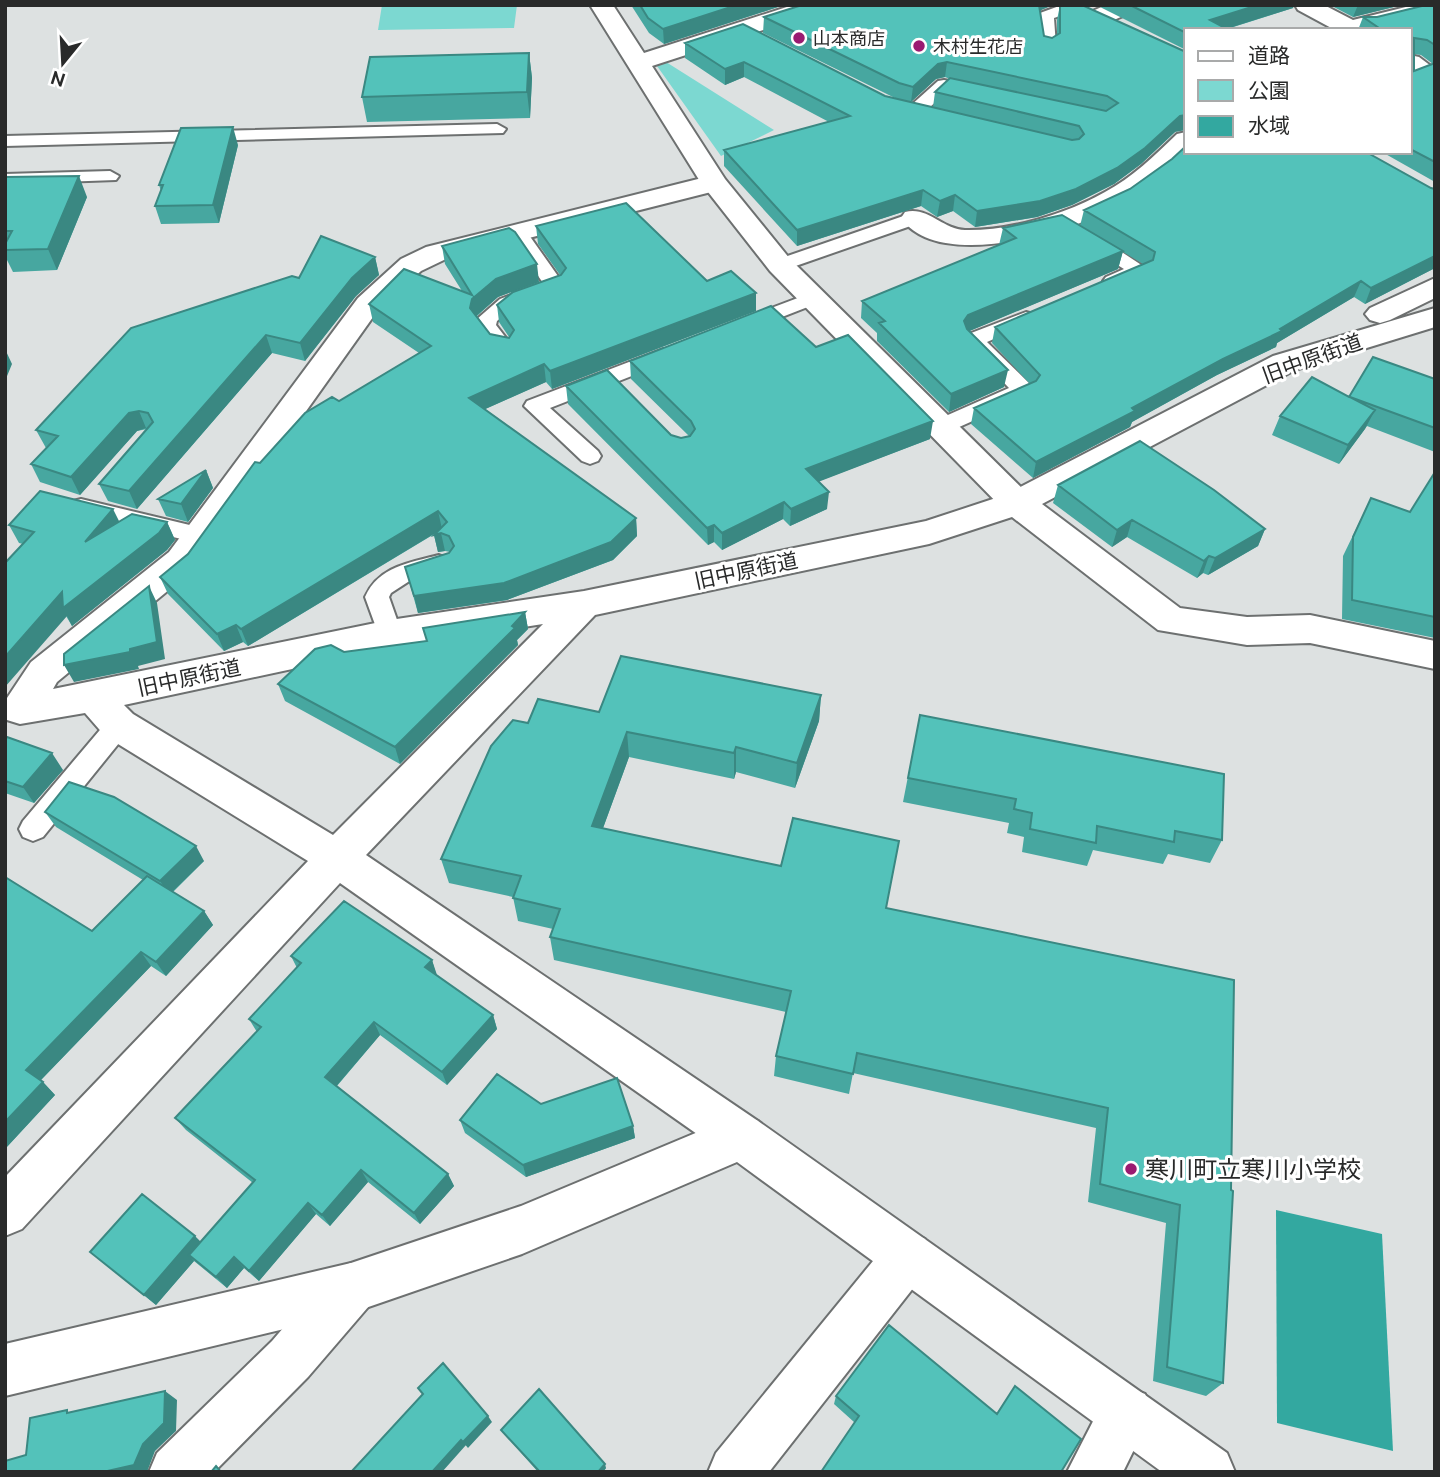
<svg xmlns="http://www.w3.org/2000/svg" width="1440" height="1477" font-family="Ubuntu,'Noto Sans JP',sans-serif">
  <rect width="100%" height="100%" fill="#dde1e1"/>
  <path fill="#7cd8d1" d="M382,5H517L514,28L378,30Z
    M666,62L774,130L721,156L657,66Z"/>
  <path fill="#33a8a0" d="M1276,1210L1382,1234L1393,1451L1277,1423Z"/>
  <g fill="none" stroke-linecap="round" stroke-linejoin="round">
    <g stroke="#6d7070" stroke-width="4">
      <path id="lane" d="M1062,5L1080,7L1078,10L1054,18L1056,46L1048,51L1042,49L1038,16L1040,13Z
        M944,80L974,86L976,90L968,95L948,91L921,115H909L906,111L909,107L938,81Z
        M497,124L506,129L503,133L5,146V136Z
        M110,171L119,176L116,180L5,184V174Z
        M915,212L924,218L922,222L787,269H773L770,265L773,261Z
        M517,226L524,228L565,286L562,290L514,307L497,321L496,325L514,348L511,353C494,357 485,339 476,326L477,319L500,299L543,283L508,232Z
        M1092,235L1099,237L1149,270C1141,280 1119,288 1106,285L1103,281L1106,277L1124,269L1085,245L1082,241L1085,237Z
        M811,293L818,295L821,299L818,303L751,329H737L734,325L737,321Z
        M1026,312L1033,314L1036,318L1033,322L987,342L1031,385L1034,390L1031,395L948,432L940,434L932,432L929,427L932,422L1009,388L963,340L966,335Z
        M663,349L670,351L673,356L670,361L550,408L598,451L601,456L598,461L590,464L582,461L524,406L527,401Z
        M81,499L198,527L206,529L210,535L206,541L198,543L73,513L70,507L73,501Z
        M439,555L447,558L451,564L447,570L411,580L391,593L389,597L402,634L399,641L390,643L381,641L365,597C379,566 409,563 439,555Z
        M119,715L128,718L132,725L128,732L43,837L33,841L23,837L19,829L23,821L110,718Z"/>
    </g>
    <g stroke="#6d7070" stroke-width="4">
      <path id="street" d="M1106,5H1137C1128,17 1102,26 1088,23L1084,18L1088,13Z
        M1295,5H1324L1353,20L1414,5H1435V14L1371,30H1335L1298,10Z
        M1410,55L1419,57L1435,69L1432,75L1410,85Z
        M1186,132L1188,152C1169,171 1148,190 1125,203C1078,230 940,274 901,218L905,212C928,206 942,229 965,230C1010,231 1066,214 1105,192C1132,178 1155,155 1177,134Z
        M714,175L723,177L727,183L723,189L446,259L421,271L378,310L193,570L57,682L53,689L390,620L584,591L926,521L1005,495L1273,356L1435,308V327L1295,370L1042,504L1180,608L1247,617L1310,615L1435,641V669L1310,643L1247,645L1158,630L1012,517L929,544L595,615L366,855L758,1121L764,1137L758,1153L741,1160L724,1153L340,883L22,1229L5,1236V1177L308,861L105,736L85,713L20,724L7,720L5,701L31,662L169,552L358,298L401,259L426,247ZM543,624L333,835L133,714L124,705L390,648Z
        M1435,278V298L1390,320L1380,323L1370,320L1365,314L1370,308Z
        M908,1231L925,1239L933,1256L925,1273L769,1472H708L716,1453L891,1239Z
        M351,1263L369,1270L376,1288L369,1306L308,1377L214,1472H149L157,1453L272,1341L333,1270Z
        M1126,1387L1145,1394L1152,1413L1123,1472H1067L1107,1394Z"/>
    </g>
    <g stroke="#6d7070" stroke-width="4">
      <path id="secondary" d="M590,5H613L644,53L793,5H828L825,10L652,66L725,179L790,259L1029,495L1034,503L1029,511L1017,515L1005,511L770,271L701,183Z
        M741,1114L758,1121L1227,1453L1235,1472H1162L737,1162L522,1254L351,1313L5,1396V1344L351,1263L521,1206Z"/>
    </g>
    <use href="#lane" fill="#fff" fill-rule="evenodd"/>
    <use href="#street" fill="#fff" fill-rule="evenodd"/>
    <use href="#secondary" fill="#fff" fill-rule="evenodd"/>
  </g>
  <path fill="#47a7a0" fill-rule="evenodd" d="M631,5H784L664,44L649,33Z
    M802,5H1053L1040,10L1044,36L1052,38L1057,35V20L1060,5L1175,132L1141,164L1114,184L1072,205L1037,217L975,227L953,211L937,217L921,206L797,246L724,166V150L829,122L744,77L725,85L685,58V43L885,96L933,107L935,92L950,79L945,77L936,79L911,102L897,99L763,33L764,17Z
    M1096,5H1294L1293,8L1227,29L1186,30V50Z
    M1330,5H1402L1353,17Z
    M1435,5V182L1382,152H1410V30H1358L1363,17H1377ZM1414,54L1421,55L1433,64L1414,71Z
    M529,53L532,78L530,118L367,122L362,97Z
    M238,145L219,223L161,224L155,206L161,191L159,185Z
    M1172,159L1435,189V268L1365,304L1354,297L1277,343L1276,347L1217,375L1132,422L1130,427L1033,478L971,424L974,408L1030,384L992,343L995,327L1143,264L1080,226L1084,210L1130,189Z
    M5,177L87,197L57,270L13,272L5,256Z
    M536,226L707,281L756,311L552,389L546,382L485,409L636,518L637,536L613,560L507,600L418,613L405,567L449,553L450,552L445,551L438,552L434,535L436,533L248,646L243,642L224,651L168,594L160,577L188,554L260,463L339,401L419,353L373,322L369,304L462,291L445,264L442,246L539,282L498,297L477,316L490,334L509,338V337L499,322L497,305L560,275L538,244Z
    M1003,228L1123,251L1118,269L969,331L1004,387L949,412L877,341V333L861,318L862,301L999,245Z
    M375,257L379,275L356,296L305,361L272,353L137,509L108,501L99,484L147,429L137,431L80,495L40,482L31,464L46,448L36,430L299,278Z
    M816,347L930,439L819,481L827,509L790,526L783,519L722,550L714,542L708,545L568,404L566,386L671,435L681,438L689,436L631,379L630,361Z
    M1435,379V452L1367,426L1339,464L1272,435L1280,416L1349,397Z
    M206,470L213,488L188,522L166,516L158,499Z
    M1435,472V638L1342,619L1343,556L1371,498L1410,512Z
    M1058,485L1265,529L1258,546L1208,575L1203,573L1197,578L1127,537L1112,547L1053,503Z
    M119,522H167L175,540L167,550L72,626L23,544L19,543L9,525Z
    M525,612L528,629L517,640L518,645L400,764L285,701L278,684L344,652L427,641L423,628Z
    M821,695L819,721L795,788L736,772L734,779L629,757L603,828L886,908L1234,980L1223,1383L1206,1396L1153,1381L1166,1223L1088,1202L1096,1128L853,1073L849,1094L774,1076L776,1056L786,1012L554,960L550,937L553,929L518,921L513,897L449,883L441,859L528,723L599,712Z
    M920,715L1222,840L1210,863L1168,854L1163,864L1093,850L1087,866L1022,852L1024,837L1007,833L1009,823L903,802Z
    M5,740L63,770L34,803L5,793Z
    M45,812L204,861L173,892L204,911L213,925L166,976L151,966L41,1080L55,1095L5,1149V877L92,931L143,880L56,827Z
    M291,956L432,960L436,975L493,1015L497,1029L447,1085L380,1035L337,1086L448,1174L454,1186L420,1224L368,1182L330,1226L316,1214L259,1281L244,1268L227,1288L194,1261L156,1305L90,1252L201,1242L253,1183L186,1130L175,1118L257,1032L249,1019L297,968Z
    M541,1104L633,1126L635,1138L526,1177L465,1133L460,1120Z
    M1015,1386L1061,1472L854,1422L834,1404L836,1396L997,1413Z
    M501,1430L606,1468L603,1472H538Z"/>
  <path fill="#3a8882" d="M737,5H784L664,44L663,29Z
    M1037,5H1053L1039,11Z
    M1258,5H1294L1293,8L1223,30L1210,20Z
    M1358,5H1402L1353,17Z
    M529,53L532,78L530,118L527,92Z
    M744,62V77L725,85V69Z
    M947,62L945,77L936,79L911,102L913,87L938,64Z
    M1186,115V130L1175,132L1141,164L1114,184L1072,205L1037,217L975,227L977,211L1180,116Z
    M233,127L238,145L219,223L213,205Z
    M79,176L87,197L57,270L48,249Z
    M923,190L921,206L797,246V230Z
    M955,195L953,211L937,217L940,201Z
    M1123,251L1118,269L965,333L964,321L968,315Z
    M1435,256V268L1365,304L1371,288Z
    M375,257L379,275L356,296L305,361L300,343L352,278Z
    M537,264L539,282L498,297L475,317L470,308L472,299L496,279Z
    M1361,281L1354,297L1277,343L1276,347L1217,375L1132,422L1130,427L1033,478L1036,462L1132,408L1280,329Z
    M756,293V311L552,389L550,371Z
    M266,335L272,353L137,509L129,491Z
    M5,349L12,364L5,381Z
    M544,364L546,382L472,415L469,398Z
    M1008,370L1004,387L949,412L951,394Z
    M1375,410L1365,429L1339,464L1348,445Z
    M139,411L146,428L137,431L80,495L71,477L129,413Z
    M933,421L930,439L805,487L806,469Z
    M206,470L213,488L188,522L181,504Z
    M829,492L827,509L790,526L791,509Z
    M784,502L783,519L722,550V533Z
    M113,509L122,527L85,542Z
    M438,511L442,529L248,646L241,629Z
    M636,518L637,536L613,560L507,600L418,613L414,596Z
    M1132,520L1127,537L1112,547L1117,530Z
    M167,522L175,540L167,550L72,626L67,616L5,687V657L62,592Z
    M714,525V542L708,545L707,528Z
    M1265,529L1258,546L1208,575L1215,558Z
    M441,533L445,551L438,552L434,535Z
    M1209,556L1203,573L1197,578L1204,561Z
    M149,586L157,603L165,659L138,666L139,669L74,682L64,665L130,649Z
    M525,612L528,629L517,640L518,645L400,764L395,747Z
    M236,625L243,642L224,651L217,634Z
    M821,695L819,721L795,788L797,763Z
    M627,732L629,757L595,850L592,826Z
    M736,747V772L734,779V753Z
    M52,753L63,770L34,803L23,787Z
    M196,846L204,861L169,895L160,881Z
    M204,911L213,925L166,976L156,962Z
    M141,952L151,966L38,1083L26,1070Z
    M432,960L437,975L431,982L425,967Z
    M493,1015L497,1029L447,1085L442,1072Z
    M374,1022L380,1035L333,1090L325,1077Z
    M43,1082L55,1095L5,1149V1122Z
    M633,1126L635,1138L526,1177L523,1165Z
    M361,1170L368,1182L330,1226L322,1215Z
    M448,1174L454,1186L420,1224L414,1213Z
    M308,1203L316,1214L259,1281L249,1271Z
    M195,1236L206,1247L189,1255L194,1261L156,1305L144,1295Z
    M234,1257L244,1268L227,1288L216,1277Z
    M165,1391L177,1400L176,1431L155,1451L147,1472H103Z
    M488,1416L492,1422L468,1448L463,1442Z
    M461,1440L466,1445L442,1472H432Z
    M605,1464L606,1468L603,1472H598Z"/>
  <path fill="#53c2ba" stroke="#3a8882" stroke-width="2" d="M640,5H737L663,29L648,18Z
    M802,5H1039L1044,36L1052,38L1060,33V5H1082L1186,52V115L1180,116L1145,148L1117,168L1076,189L1040,201L977,211L955,195L940,201L923,190L797,230L724,150L850,116L744,62L725,69L685,43L743,24L885,96L1072,140L1079,139L1084,134L1079,126L935,92L950,78L1106,111L1118,103L1107,96L947,62L938,64L913,87L899,83L764,17Z
    M1130,5H1258L1210,20L1229,30H1186V33Z
    M1426,5H1435V45L1427,40L1414,38V71L1435,63V162L1410,149V30H1382L1363,17H1377Z
    M529,53L527,92L362,97L370,57Z
    M233,127L213,205L155,206L163,185H159L181,128Z
    M1186,146V152H1366L1431,188L1435,189V256L1371,288L1361,281L1280,329L1282,331L1223,359L1132,408L1135,411L1036,462L974,408L1036,381L1040,375L995,327L1153,260L1155,252L1084,210L1130,189L1172,159Z
    M79,176L48,249L5,250V244L12,231H5V177Z
    M626,203L707,281L731,271L756,293L550,371L544,364L469,398L636,518L611,542L504,583L414,596L405,567L449,553L454,546L449,536L441,533L434,535L447,522L438,511L241,629L236,625L217,634L160,577L188,554L255,462L260,463L305,413L332,397L339,401L431,346L369,304L404,269L472,295L442,246L509,228L515,232L537,264L496,279L472,299L470,308L490,334L509,338L514,330L497,305L513,292L561,275L566,268L536,226Z
    M1062,215L1123,251L968,315L964,321L967,329L1008,370L951,394L879,323L885,321L862,301L1016,238L1003,228Z
    M321,236L375,257L352,278L300,343L266,335L129,491L99,484L153,422L148,413L139,411L129,413L71,477L31,464L58,436L36,430L131,328L292,276L299,278Z
    M771,306L816,347L848,335L933,421L806,469L829,492L791,509L784,502L722,533L714,525L707,528L566,386L607,370L671,435L681,438L690,436L695,429L691,421L630,361Z
    M1373,357L1435,379V428L1350,397L1375,410L1348,445L1280,416L1312,377L1349,397Z
    M1140,441L1214,490L1265,529L1215,558L1209,556L1204,561L1132,520L1117,530L1058,485Z
    M206,470L181,504L158,499Z
    M1435,472V617L1352,600L1353,537L1371,498L1410,512Z
    M40,491L113,509L85,542L132,514L167,522L159,533L63,608L62,592L5,657V563L34,532L9,525Z
    M149,586L157,642L130,649V652L64,665V654Z
    M525,612L512,626L515,628L395,747L278,684L315,649L331,645L344,652L427,641L423,628Z
    M621,656L821,695L797,763L736,747L734,753L627,732L592,826L781,866L793,818L899,841L886,908L1234,980L1231,1190L1233,1191L1223,1383L1167,1367L1180,1205L1100,1184L1108,1108L857,1053L853,1074L776,1056L791,991L550,937L560,909L513,898L521,876L441,859L491,746L513,720L528,723L538,699L599,712Z
    M920,715L1224,774L1222,840L1175,831L1174,842L1097,826L1096,843L1030,829L1032,813L1014,809L1016,799L908,778Z
    M7,737L52,753L23,787L5,781V740Z
    M69,782L114,797L196,846L160,881L45,812Z
    M147,876L204,911L156,962L141,952L26,1070L43,1082L5,1122V877L92,931Z
    M344,901L432,960L425,967L493,1015L442,1072L374,1022L325,1077L448,1174L414,1213L361,1170L322,1215L308,1203L249,1271L234,1257L216,1277L189,1255L255,1180L175,1118L261,1027L249,1019L301,963L291,956Z
    M497,1074L541,1104L617,1078L633,1126L523,1165L460,1120Z
    M142,1194L195,1236L144,1295L90,1252Z
    M889,1325L997,1414L1015,1386L1081,1439L1061,1472H821L859,1416L836,1396Z
    M443,1363L488,1416L463,1442L461,1440L432,1472H351L423,1394L418,1388Z
    M539,1389L605,1464L598,1472H540L501,1430Z
    M165,1391L164,1423L143,1444L134,1465L103,1472H5V1461L26,1455L30,1418L67,1410V1413Z
    M216,1466L221,1472H211Z"/>
  <g fill="#9a1b71" stroke="#fff" stroke-width="2.5">
    <circle cx="799" cy="38" r="7"/>
    <circle cx="919" cy="46" r="7"/>
    <circle cx="1131" cy="1169" r="7"/>
  </g>
  <g text-anchor="middle" dominant-baseline="central" stroke-width="6" stroke-linejoin="round" paint-order="stroke">
    <g font-size="18" fill="#292a2a" stroke="#fff" text-anchor="start">
      <text x="813" y="38">山本商店</text>
      <text x="933" y="46">木村生花店</text>
    </g>
    <g font-size="21" fill="#292a2a" stroke="#fff">
      <text transform="translate(1312 358) rotate(-20)">旧中原街道</text>
      <text transform="translate(746 570) rotate(-12)">旧中原街道</text>
      <text transform="translate(189 677) rotate(-12)">旧中原街道</text>
    </g>
    <g font-size="24" fill="#292a2a" stroke="#fff" text-anchor="start">
      <text x="1145" y="1169">寒川町立寒川小学校</text>
    </g>
  </g>
  <rect width="1440" height="1477" fill="none" stroke="#292a2a" stroke-width="14"/>
  <rect x="1184" y="28" width="228" height="126" fill="#ffffff" stroke="#a9aaaa" stroke-width="2"/>
  <rect x="1198" y="51" width="35" height="10" fill="#ffffff" stroke="#a9aaaa" stroke-width="2"/>
  <text x="1248" y="63" font-size="21" fill="#292a2a">道路</text>
  <rect x="1198" y="80" width="35" height="21" fill="#7cd8d1" stroke="#a9aaaa" stroke-width="2"/>
  <text x="1248" y="98" font-size="21" fill="#292a2a">公園</text>
  <rect x="1198" y="116" width="35" height="21" fill="#33a8a0" stroke="#a9aaaa" stroke-width="2"/>
  <text x="1248" y="133" font-size="21" fill="#292a2a">水域</text>
  <g transform="translate(63 63) rotate(198)" stroke="#ffffff" stroke-width="5" paint-order="stroke">
  <path d="M0-5L12 26L0 18L-12 26Z" fill="#292a2a"/>
  <text y="-10" font-size="19" font-weight="bold" text-anchor="middle" fill="#292a2a">N</text>
  </g>
</svg>
